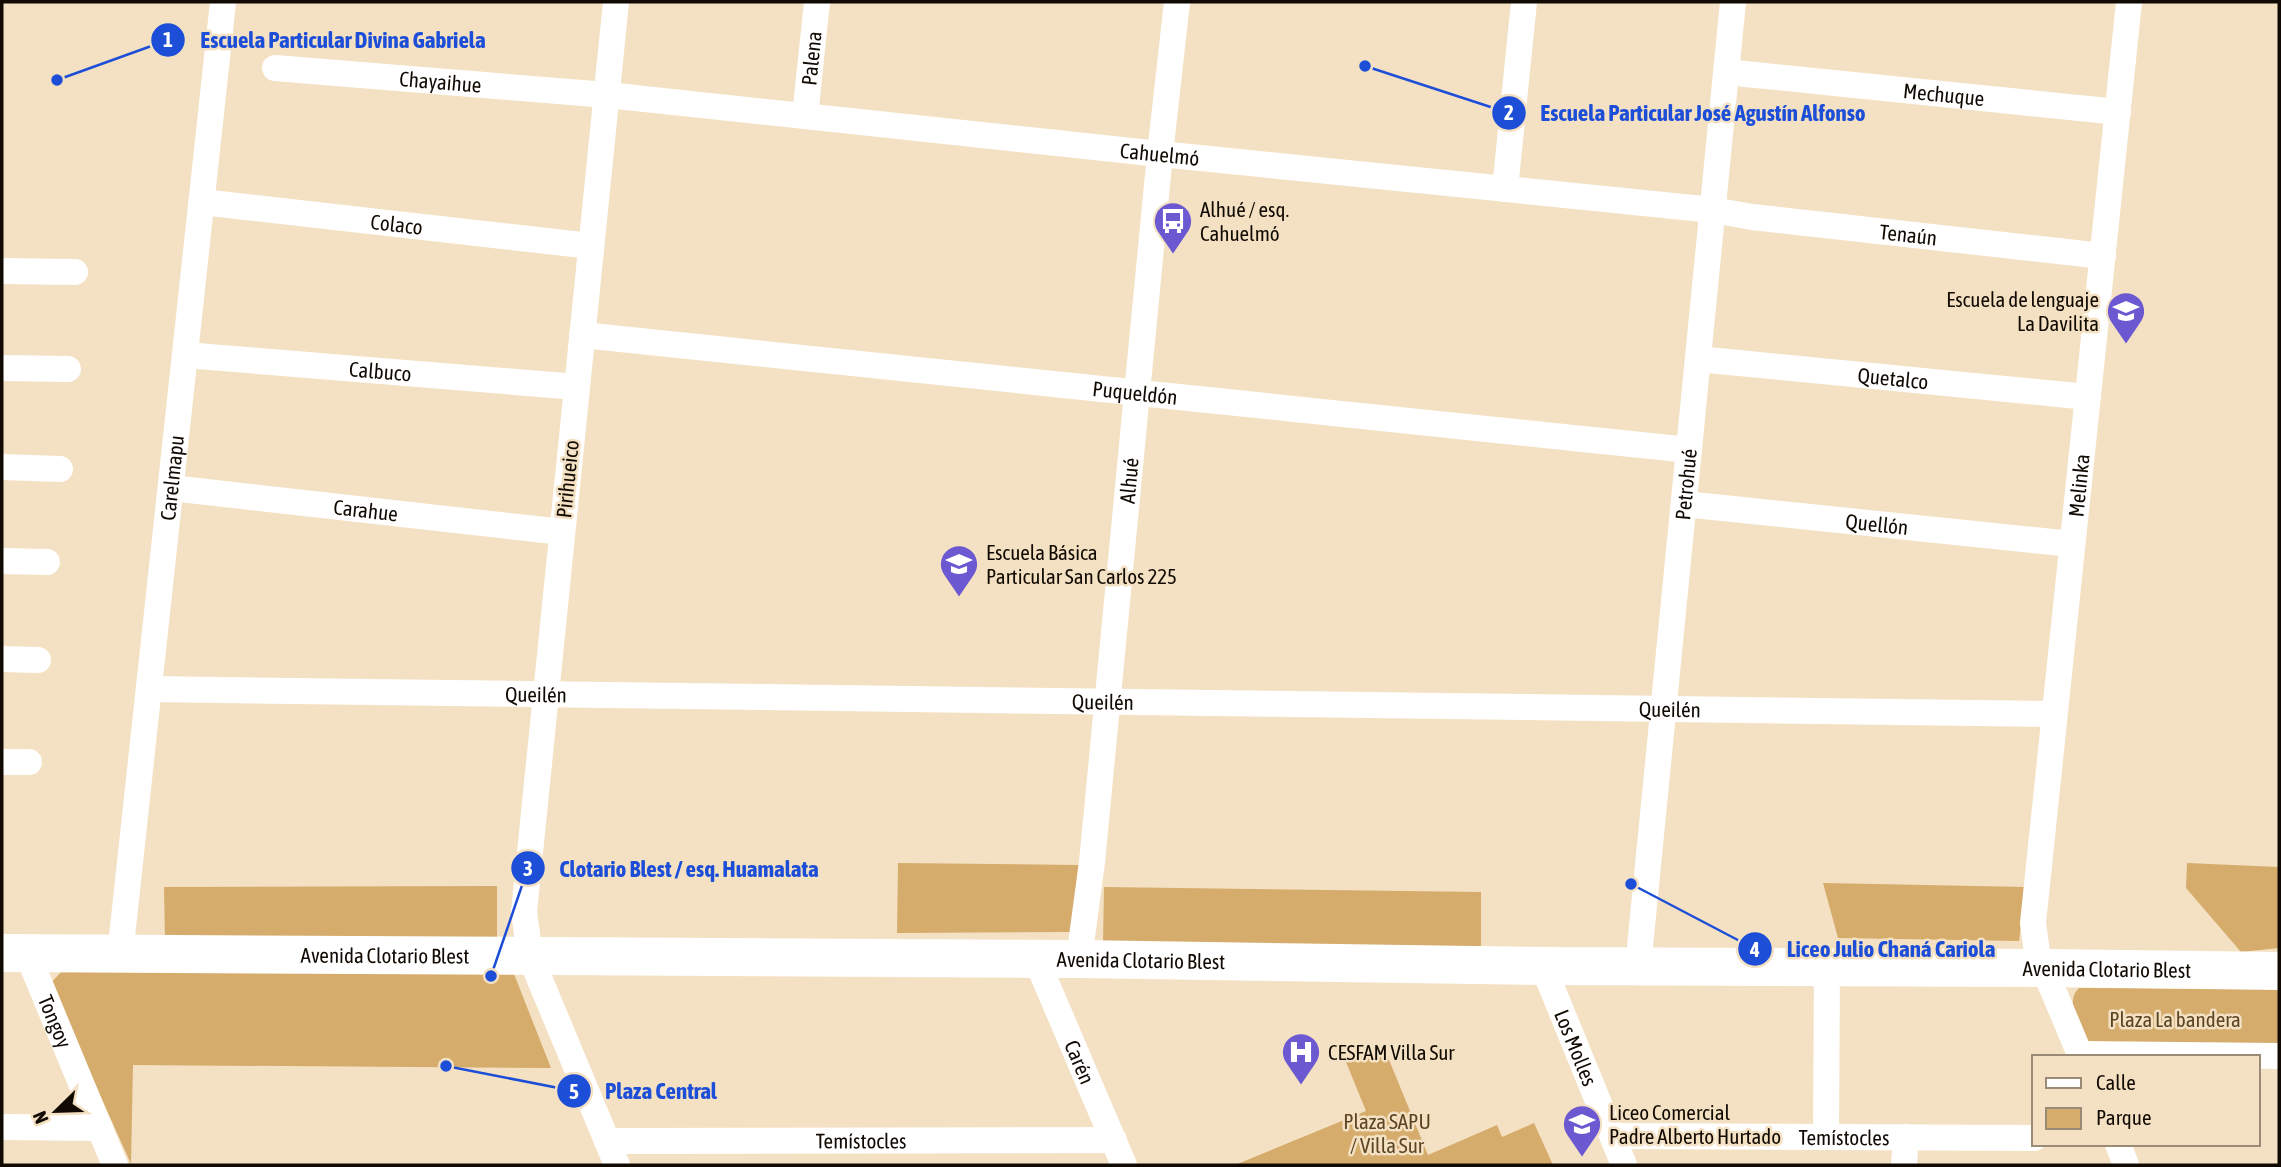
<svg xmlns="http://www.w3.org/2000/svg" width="2281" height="1167" font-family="'Asap Condensed',sans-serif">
  <rect width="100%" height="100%" fill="#f4e1c3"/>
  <path fill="#d5ac6b" d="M898,863L1079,865L1071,932L897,933Z
    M2187,863L2279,867V948L2241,952L2186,888Z
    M1823,883L2026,887L2019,941L1838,938Z
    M497,886V941L165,942L164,887Z
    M1104,887L1481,892V948L1103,943Z
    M62,971L514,974L551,1068L133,1065L131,1164L50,984Z
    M2079,988L2279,989V1051L2089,1049C2082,1032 2063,1003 2079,988Z
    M1380,1047L1385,1050L1428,1155L1497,1125L1502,1137L1534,1123L1553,1165H1235L1366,1111L1346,1062Z"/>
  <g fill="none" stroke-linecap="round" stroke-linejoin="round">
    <g stroke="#fff" stroke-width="26">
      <path d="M616,2L524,912L530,956L617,1165"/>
      <path id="s1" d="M275,68L607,95L1141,152L1713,210L1752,217L2103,256"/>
      <path id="s2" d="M1726,72L2118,112"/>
      <path id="s3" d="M805,116L817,2"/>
      <path d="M1505,189L1524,2"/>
      <path id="s4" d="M202,202L591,246"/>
      <path d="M2,271L75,272"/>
      <path id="s5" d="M582,335L1689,450"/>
      <path id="s6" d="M185,355L577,387"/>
      <path id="s7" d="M1698,359L2088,397"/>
      <path d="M2,368L68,369"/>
      <path d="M2,467L60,469"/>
      <path id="s8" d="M171,488L562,532"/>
      <path id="s9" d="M1684,504L2072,544"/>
      <path d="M2,561L47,562"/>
      <path d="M2,659L38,660"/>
      <path id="s10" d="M149,689L2054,714"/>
      <path d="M2,762H29"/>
      <path id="s11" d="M27,953L115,1165"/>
      <path id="s12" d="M120,955L223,2"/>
      <path id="s13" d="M1036,959L1124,1165"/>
      <path id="s14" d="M1079,959L1092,862L1160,154L1177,2"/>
      <path id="s15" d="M1543,966L1624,1165"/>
      <path id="s16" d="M1638,967L1733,2"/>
      <path d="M2080,1054L2279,1056"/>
      <path id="s17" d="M2081,1057L2037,952L2033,923L2129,2"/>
      <path d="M2,1127L100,1128"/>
      <path id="s18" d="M1613,1136L2034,1138"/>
      <path d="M1826,1137L1827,967"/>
      <path id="s19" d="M607,1141L1114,1140"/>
      <path d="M2118,1144L2126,1165"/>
      <path d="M1904,1165L1906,1137"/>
    </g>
    <path stroke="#fff" stroke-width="38" id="s20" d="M2,953L1079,959L1543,966L2044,968L2279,971"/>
  </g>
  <defs>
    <g id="bus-pin" transform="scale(2.0125)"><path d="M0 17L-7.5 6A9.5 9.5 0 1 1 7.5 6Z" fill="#6c58d1" stroke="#f4e1c3"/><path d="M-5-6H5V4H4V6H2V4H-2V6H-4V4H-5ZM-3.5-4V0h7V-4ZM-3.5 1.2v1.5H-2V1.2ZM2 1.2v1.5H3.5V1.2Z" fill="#fff"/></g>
    <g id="school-pin" transform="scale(2.0125)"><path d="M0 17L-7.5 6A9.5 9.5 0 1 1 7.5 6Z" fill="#6c58d1" stroke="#f4e1c3"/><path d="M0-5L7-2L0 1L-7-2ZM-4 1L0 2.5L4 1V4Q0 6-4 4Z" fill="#fff"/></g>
    <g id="hospital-pin" transform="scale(2.0125)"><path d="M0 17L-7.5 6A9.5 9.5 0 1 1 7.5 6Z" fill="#6c58d1" stroke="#f4e1c3"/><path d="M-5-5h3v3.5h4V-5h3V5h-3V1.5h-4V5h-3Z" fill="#fff"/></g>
  </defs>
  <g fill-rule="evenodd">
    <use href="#bus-pin" x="1173" y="221"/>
    <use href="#school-pin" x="2126" y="311"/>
    <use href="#school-pin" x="959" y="564"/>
    <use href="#hospital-pin" x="1301" y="1052"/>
    <use href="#school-pin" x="1582" y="1124"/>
  </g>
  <g text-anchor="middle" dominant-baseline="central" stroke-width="5" stroke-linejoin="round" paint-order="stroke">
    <g font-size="21" fill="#110a03" stroke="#f4e1c3">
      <text stroke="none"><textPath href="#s3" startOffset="58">Palena</textPath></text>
      <text stroke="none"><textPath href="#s1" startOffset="166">Chayaihue</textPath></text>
      <text stroke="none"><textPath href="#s2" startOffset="219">Mechuque</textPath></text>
      <text stroke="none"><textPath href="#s1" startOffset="889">Cahuelmó</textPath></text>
      <text stroke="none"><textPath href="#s4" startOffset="196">Colaco</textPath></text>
      <text stroke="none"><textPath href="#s1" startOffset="1642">Tenaún</textPath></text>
      <text stroke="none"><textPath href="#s6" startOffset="196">Calbuco</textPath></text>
      <text stroke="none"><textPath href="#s7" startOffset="196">Quetalco</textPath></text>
      <text stroke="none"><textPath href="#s5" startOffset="556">Puqueldón</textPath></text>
      <text stroke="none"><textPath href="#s12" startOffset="480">Carelmapu</textPath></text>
      <text transform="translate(567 479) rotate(-84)">Pirihueico</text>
      <text stroke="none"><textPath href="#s14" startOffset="481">Alhué</textPath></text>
      <text stroke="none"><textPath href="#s16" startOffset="485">Petrohué</textPath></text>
      <text stroke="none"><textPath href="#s17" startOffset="583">Melinka</textPath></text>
      <text stroke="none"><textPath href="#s8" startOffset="196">Carahue</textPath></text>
      <text stroke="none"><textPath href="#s9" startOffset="194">Quellón</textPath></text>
      <text stroke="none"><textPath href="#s10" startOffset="387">Queilén</textPath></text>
      <text stroke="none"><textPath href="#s10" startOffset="954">Queilén</textPath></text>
      <text stroke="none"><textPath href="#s10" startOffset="1521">Queilén</textPath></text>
      <text stroke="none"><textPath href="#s20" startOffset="383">Avenida Clotario Blest</textPath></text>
      <text stroke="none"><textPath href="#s20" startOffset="1139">Avenida Clotario Blest</textPath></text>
      <text stroke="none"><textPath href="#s20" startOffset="2105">Avenida Clotario Blest</textPath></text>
      <text stroke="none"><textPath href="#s11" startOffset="74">Tongoy</textPath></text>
      <text stroke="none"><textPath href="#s15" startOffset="88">Los Molles</textPath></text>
      <text stroke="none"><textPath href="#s13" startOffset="112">Carén</textPath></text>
      <text stroke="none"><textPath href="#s18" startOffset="231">Temístocles</textPath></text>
      <text stroke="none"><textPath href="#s19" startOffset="254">Temístocles</textPath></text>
    </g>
    <g font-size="21" fill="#110a03" stroke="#f4e1c3" text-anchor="start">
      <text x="1200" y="209">Alhué / esq.<tspan x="1200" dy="24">Cahuelmó</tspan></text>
      <text x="2099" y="299" text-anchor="end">Escuela de lenguaje<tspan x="2099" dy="24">La Davilita</tspan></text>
      <text x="986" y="552">Escuela Básica<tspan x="986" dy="24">Particular San Carlos 225</tspan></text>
      <text x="1328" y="1052">CESFAM Villa Sur</text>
      <text x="1609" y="1112">Liceo Comercial<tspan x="1609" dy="24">Padre Alberto Hurtado</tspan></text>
    </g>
    <g font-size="21" fill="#5b4521" stroke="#f4e1c3">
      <text x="2175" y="1019">Plaza La bandera</text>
      <text x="1387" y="1121">Plaza SAPU<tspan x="1387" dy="24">/ Villa Sur</tspan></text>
    </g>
  </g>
  <path fill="none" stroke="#1d4ed8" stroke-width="2.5" d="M57 80L168 40M1365 66L1509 113M491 976L528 868M1631 884L1755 949M446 1066L574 1091"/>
  <g fill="#1d4ed8" stroke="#f4e1c3" stroke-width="2.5">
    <circle cx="57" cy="80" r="7"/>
    <circle cx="1365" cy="66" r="7"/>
    <circle cx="491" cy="976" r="7"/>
    <circle cx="1631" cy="884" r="7"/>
    <circle cx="446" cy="1066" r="7"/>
    <circle cx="168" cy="40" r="18"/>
    <circle cx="1509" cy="113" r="18"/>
    <circle cx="528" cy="868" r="18"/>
    <circle cx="1755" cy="949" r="18"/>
    <circle cx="574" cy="1091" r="18"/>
  </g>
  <g font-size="21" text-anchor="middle" font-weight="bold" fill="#fff">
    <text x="168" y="47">1</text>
    <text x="1509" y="120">2</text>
    <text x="528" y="876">3</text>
    <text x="1755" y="957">4</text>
    <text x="574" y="1099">5</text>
  </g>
  <g font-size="23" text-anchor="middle" font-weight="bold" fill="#1d4ed8" stroke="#f4e1c3" stroke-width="5" stroke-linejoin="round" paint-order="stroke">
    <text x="343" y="48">Escuela Particular Divina Gabriela</text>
    <text x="1703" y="121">Escuela Particular José Agustín Alfonso</text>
    <text x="689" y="877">Clotario Blest / esq. Huamalata</text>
    <text x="1891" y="957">Liceo Julio Chaná Cariola</text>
    <text x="661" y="1099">Plaza Central</text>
  </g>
  <rect width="2281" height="1167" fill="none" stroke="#110a03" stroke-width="7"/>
  <rect x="2032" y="1055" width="228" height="91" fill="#f4e1c3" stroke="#998b76" stroke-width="2"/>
  <rect x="2046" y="1078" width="35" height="10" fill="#ffffff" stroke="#998b76" stroke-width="2"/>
  <text x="2096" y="1090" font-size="21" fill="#110a03">Calle</text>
  <rect x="2046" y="1108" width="35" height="21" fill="#d5ac6b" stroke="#998b76" stroke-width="2"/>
  <text x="2096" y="1125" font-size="21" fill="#110a03">Parque</text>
  <g transform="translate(56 1111) rotate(247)" stroke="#f4e1c3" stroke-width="5" paint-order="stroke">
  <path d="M0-5L12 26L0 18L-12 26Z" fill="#110a03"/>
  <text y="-10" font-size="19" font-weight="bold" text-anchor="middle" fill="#110a03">N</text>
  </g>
</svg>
